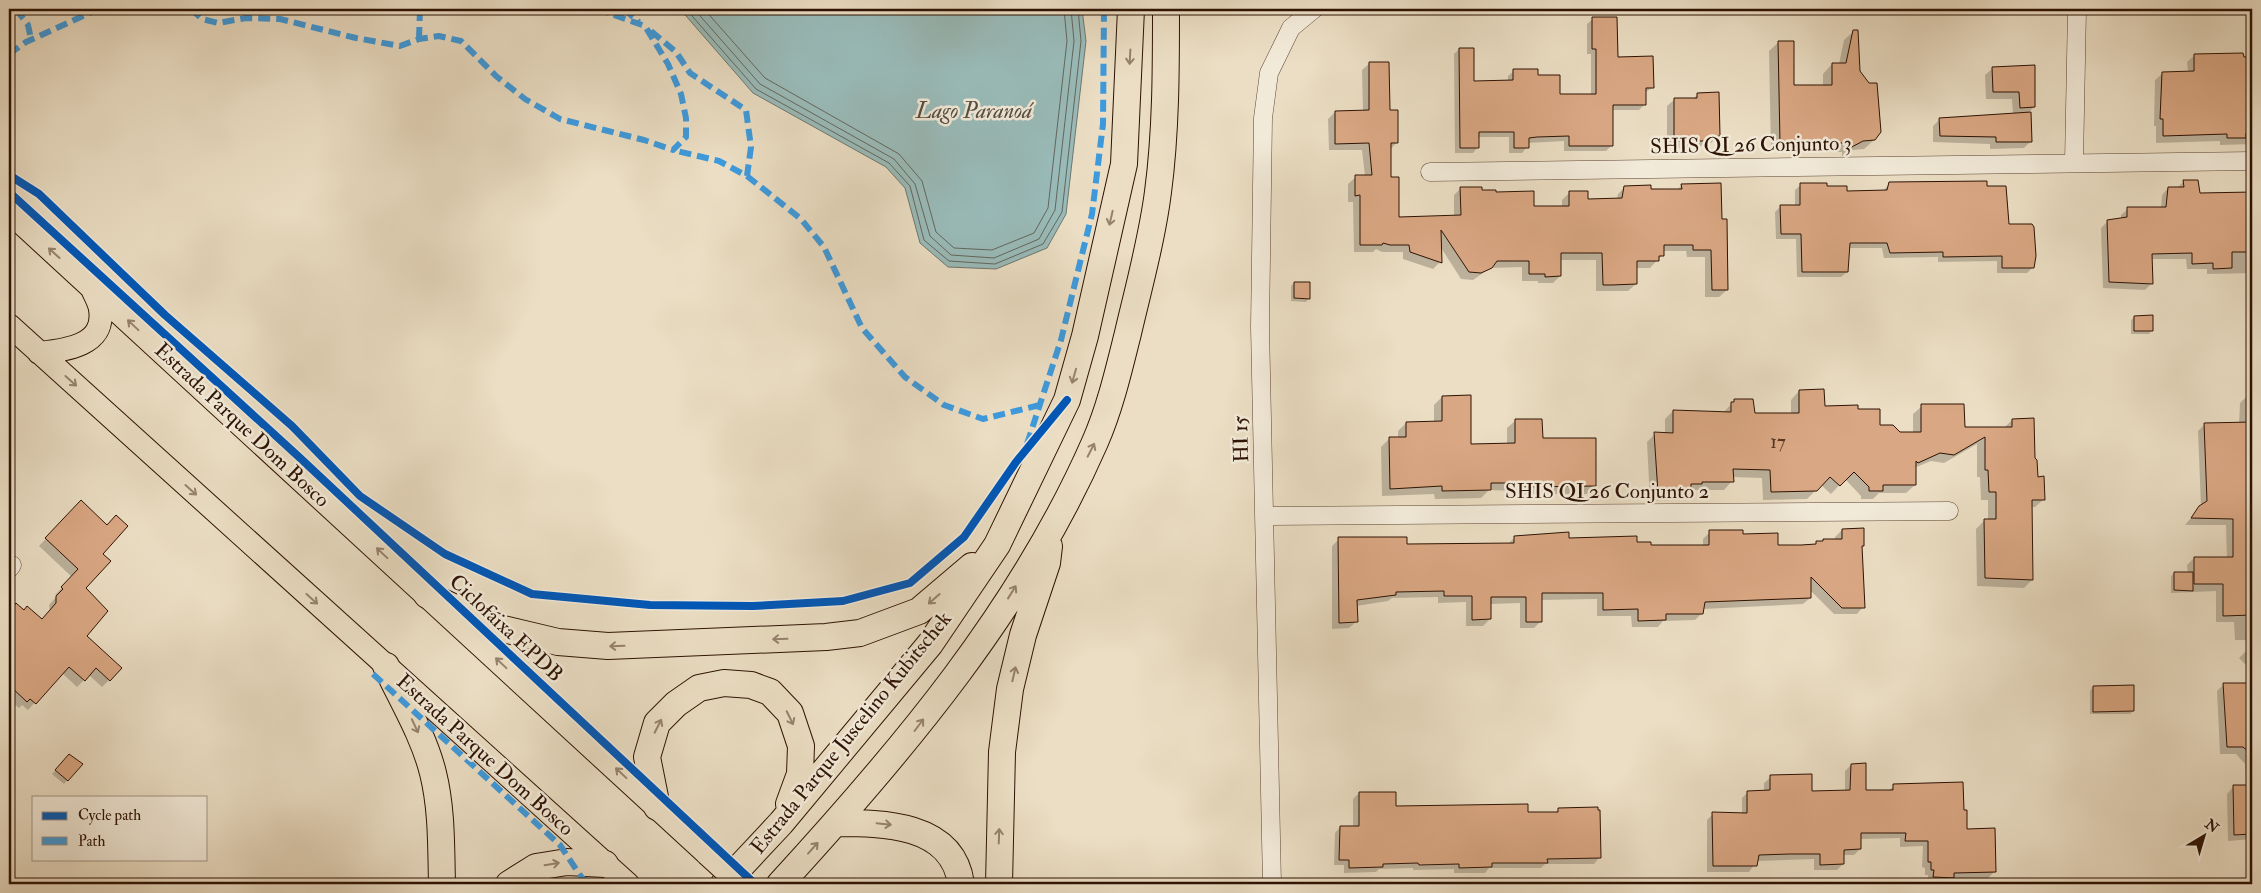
<svg xmlns="http://www.w3.org/2000/svg" width="2261" height="893" font-family="'IM FELL Double Pica',serif">
  <rect width="100%" height="100%" fill="#ebdec4"/>
  <filter id="stains"><feTurbulence type="fractalNoise" baseFrequency=".004" numOctaves="4"/><feColorMatrix values="0 0 0 0 .2 0 0 0 0 .09 0 0 0 0 .02 0 0 0 .5 -.17"/></filter>
  <radialGradient id="worn" r=".72"><stop offset=".6" stop-color="#630" stop-opacity="0"/><stop offset="1" stop-color="#630" stop-opacity=".3"/></radialGradient>
  <path fill="#99bbb9" stroke="#6e7770" d="M680,9H1082L1086,41L1066,214L1047,248L996,269L948,267L920,243L905,188L886,167L753,93Z"/>
  <path fill="#0003" d="M1593,19L1617,58L1652,88L1644,93V105L1639,110H1611L1612,145L1606,151H1564V141L1527,143V147L1522,153H1509V137H1478V147L1473,153H1455L1454,54L1459,49L1473,82H1508V76L1514,71L1536,76L1559,95H1591V54H1587V24Z
    M1854,31L1858,72L1868,85L1874,140L1864,149L1853,150L1842,156V152H1771L1769,51L1779,42L1793,87L1823,86V74L1832,64H1839L1844,40Z
    M2195,55L2252,58V144L2220,145V141L2156,143V126H2154L2155,80L2163,73L2188,72L2187,62Z
    M1370,63L1389,112L1397,142L1390,150V178L1398,218L1454,217V195L1461,188L1495,193L1533,207H1562V200L1570,192L1587,200H1617L1618,194L1625,187L1676,191L1682,185H1720L1727,290L1719,297H1705V257H1687L1686,251H1662V255L1650,268H1635L1636,284L1628,291H1596V260H1560V276L1553,283H1538V281H1522V267L1490,268L1473,280L1461,279L1440,246V262L1433,269L1403,259V252H1382L1376,249L1373,252H1354L1353,202H1348V184L1356,177L1365,176L1362,150H1329L1328,119L1335,112H1363L1362,70Z
    M2033,67L2034,107L2027,114L2031,141L2024,148L1990,149V144L1933,142V126L1940,119L2013,115L2012,99H1986L1985,75L1993,68Z
    M1698,94L1718,136L1711,143L1703,144L1699,148H1667V106L1675,99H1693Z
    M2184,181L2199,194H2252V273L2207,274V269H2187L2186,259H2151L2152,283L2145,290L2103,288L2101,228L2108,221L2121,219V215L2128,209L2161,208L2162,195L2168,188L2178,187Z
    M1890,183L1986,187L2008,225L2035,235L2033,267L2027,273H1997V261L1938,262V257L1884,258L1882,248H1848L1847,272L1841,277H1797L1796,239H1776L1775,212L1781,206H1795V190L1801,185L1846,192L1883,191Z
    M1294,283L1309,298L1306,302L1291,301V286Z
    M2134,317L2152,330L2149,334H2131V320Z
    M1799,391L1824,407L1856,410L1879,427L1899,433H1913V414L1922,406L1963,428H2004L2012,420L2033,459L2036,478L2044,499L2035,507H2031L2032,580L2024,588L1977,586L1976,529L1985,520H1988V500H1981L1980,477H1977V444L1944,463L1931,461L1914,468L1915,485L1906,493H1879L1873,499H1861V496L1845,479L1831,494L1821,485L1807,499L1763,500L1762,478L1732,477V481L1724,490H1694L1681,500L1650,501L1647,442L1655,434H1665V419L1673,411L1723,413L1735,400L1754,414H1791V400Z
    M2247,396H2252V640H2235L2234,622H2216V591L2171,593V576L2174,573H2188L2187,565L2194,558H2227L2226,525H2185L2201,506L2198,431L2205,424H2239L2240,403Z
    M1442,397L1470,446L1507,445V428L1516,420L1595,486L1587,494H1516V491L1489,490L1481,498L1435,499L1434,494L1382,496L1381,447L1390,438H1398V431L1406,423H1434V405Z
    M81,502L101,554L84,588L85,636L109,680L102,687L89,675L77,687L62,673L28,710L22,705L19,708L9,699V613L16,605L42,620L50,611L49,605L57,596L55,595L72,577L39,546Z
    M1842,530L1860,547L1863,607L1857,614H1834L1810,590V598L1803,604L1703,609L1702,613L1695,620L1663,621L1658,627H1632L1631,616H1597V599L1541,600V621L1534,628H1520V603L1490,604V619L1483,626H1466V602L1438,603V597L1392,598L1388,601L1356,606V622L1349,628L1332,629V546L1339,539L1406,545L1508,544L1515,537L1636,544L1649,547L1703,546V539L1710,532L1742,535L1777,546H1814L1817,543L1835,540V537Z
    M2252,645V671L2239,658Z
    M2224,684H2252V839L2228,841L2227,794L2233,787L2246,786L2245,764L2236,754H2220L2217,691Z
    M2093,687L2133,711L2130,714H2090V691Z
    M70,755L81,764L64,784L52,774Z
    M1851,765L1865,791H1888L1894,786L1962,812L1966,830L1995,871L1988,878H1952L1947,884L1928,882V875H1925V868L1922,867L1923,846L1900,847V838L1860,839V849L1854,855H1843V864L1837,870H1814V859L1757,861L1749,872H1707V820L1713,814H1742V798L1748,792H1764V783L1771,777L1811,792H1845V771Z
    M1359,793L1395,808L1527,814L1555,813L1559,809L1599,858L1594,864H1545L1541,868H1489L1485,873H1454V869L1413,870V868L1379,869L1376,872L1344,873V865H1334L1335,833L1340,827H1353V799Z"/>
  <g fill="none" stroke-linecap="round" stroke-linejoin="round">
    <path stroke="#63665e" stroke-width="1" d="M686,9L756,89L889,163L910,186L924,240L949,261L995,264L1043,244L1062,212L1081,41L1078,9
      M694,9L760,84L894,159L915,184L930,236L951,255L994,258L1039,239L1055,210L1074,41L1071,9
      M704,9L765,78L899,154L922,181L936,232L954,248L992,250L1034,233L1048,208L1067,41L1064,9"/>
  </g>
  <path fill="#d9a783" stroke="#2d1203" d="M1592,17H1617L1618,57L1653,56L1654,88H1646V105H1613V146H1569V136L1537,137L1529,138V148H1514V132H1479V148H1460L1459,48H1474V81L1513,80V69H1538V75H1560V94H1596V49H1592Z
    M1853,30H1858L1860,71L1869,83H1877L1881,132L1875,140L1863,141L1850,148V143H1780L1778,41H1794V85H1832V63H1846Z
    M2243,53L2244,57H2252V133H2246V138H2227V134L2163,136V119H2160L2162,72L2194,71V54Z
    M1369,62H1389L1390,110H1398V143H1391V177H1399V217L1461,215L1460,187H1482V190H1496V192L1534,191V206H1569V191H1588V199L1622,198L1624,186L1651,185V189H1682L1681,184L1721,183L1722,219H1727L1728,290H1712L1711,250H1693V245H1664V256H1659V261H1637V284L1612,285H1603L1602,253H1561V276L1545,277V274H1529V261H1497L1492,268L1481,273L1469,272L1441,230L1442,263L1410,252L1409,245H1390L1383,243L1382,245H1360V195L1355,196V175H1372L1369,143L1335,144V111L1369,110Z
    M2035,65V107L2020,108L2019,92H1993L1992,67Z
    M1719,92L1720,136L1708,137V141H1674V98H1697V93Z
    M2031,112L2032,142H1996V137L1940,136L1939,118Z
    M2183,180H2198L2200,193L2252,192V252H2232V268L2213,269V263L2192,264V253L2152,254L2153,284L2109,282L2107,220L2127,217V207H2166L2168,187H2184Z
    M1987,181V186H2006L2009,224H2032L2034,227L2036,256L2034,268H2002V256L1943,257V252L1890,253L1887,243H1850L1848,272H1802L1801,234H1781L1780,205H1800V183H1827V186H1847V191L1887,190L1889,182Z
    M1294,282H1310V299L1294,298Z
    M2153,315V331H2134V316Z
    M1824,389L1825,406L1858,405V409H1880V425H1893L1900,432H1921V404H1964L1965,427H2012V419L2034,418L2035,458L2037,460L2038,477L2044,476L2045,500H2032L2033,580L1985,578L1984,519H1996V492H1989L1988,470H1985V437L1954,455L1940,453L1918,463L1916,461V485H1883V491H1869V487L1854,472L1840,486L1830,477L1817,491L1771,492L1770,470L1733,469L1734,482H1702V484H1691V492L1658,493L1654,432L1673,433V410L1731,412V402H1734V399H1753L1755,413H1799V390Z
    M1471,395V444L1515,443V419H1542L1543,438H1596V486L1524,487V483H1491V490L1442,491V486L1390,489L1389,437H1406V422L1442,421V396Z
    M2252,422V615L2223,616V584H2194V557H2233V519L2191,518L2199,506L2207,501L2204,423Z
    M81,500L107,525L116,515L128,526L103,554L111,561L86,588L108,611L87,636L122,668L110,681L96,668L85,681L69,667L36,704L30,699L27,702L9,685V612L16,603L24,610L27,606L42,619L56,603V596L63,589L61,587L78,569L45,538Z
    M1864,528V546H1862L1865,608H1842L1811,577V598L1705,602L1703,614H1666V620L1638,621V609L1603,610V593H1542V622H1526V597H1491V619L1472,620V596H1444V591L1396,592V595L1357,600L1358,622L1339,623L1338,537H1407V544L1514,543V536L1569,532V538L1637,536V542H1651V545H1709V530H1743V534L1778,533V545H1801L1816,544V541H1823V539H1842V529Z
    M2174,572H2193V591L2174,590Z
    M2223,683H2252V755L2243,747H2227Z
    M2134,685V711L2093,712V686Z
    M69,754L83,764L68,781L55,770Z
    M1866,763V790H1893V784L1963,782L1964,810H1967V829L1995,828L1996,872L1954,873V878L1933,877L1934,870H1931V862H1928V841H1905L1906,833H1861V849L1844,850V864L1820,865V854H1790L1759,855L1757,866H1713L1712,812L1747,813V791L1770,790V775L1812,774V791L1850,790L1851,764Z
    M2233,785H2252V834L2234,835Z
    M1359,792H1396V806L1528,804V812H1558V808L1598,807V810H1600L1601,858L1547,859L1548,863H1492V867L1459,868V864L1419,865L1418,863L1383,864V867L1349,868V860H1339L1340,826H1359Z"/>
  <g fill="none" stroke-linecap="round" stroke-linejoin="round">
    <g stroke="#5c4533" stroke-width="19">
      <path id="minor" d="M2074,162L2077,9
        M1430,172L2252,161
        M1266,516L1949,511
        M9,569L12,565
        M1272,884L1260,327L1263,118L1269,73L1291,28L1314,9"/>
    </g>
    <g stroke="#2d1203" stroke-width="24">
      <path id="major" d="M9,212L707,854
        M9,325L628,884
        M39,353C65,350 106,346 100,309C99,302 94,294 91,287"/>
    </g>
    <g stroke="#2d1203" stroke-width="28">
      <path id="highway" d="M427,595L499,628L558,642L608,646L826,637L860,633L919,611L972,566
        M386,666C402,700 424,736 433,773C442,809 441,847 442,884
        M657,807L647,757L657,723L676,704L699,688L724,683L751,685L770,692L790,713L801,746L800,774L789,804
        M836,823C882,823 953,823 961,884
        M509,884L536,867L567,862L605,864
        M724,884L781,823L930,644L997,545L1067,400L1085,336L1124,164L1131,9
        M780,884C902,751 1022,609 1095,442C1110,408 1119,369 1128,333C1139,286 1152,239 1158,192C1166,132 1166,69 1166,9
        M999,884L1002,752L1010,689L1023,635L1047,563L1049,546"/>
    </g>
    <use href="#minor" stroke="#f2ead9" stroke-width="18"/>
    <use href="#major" stroke="#ebdec4" stroke-width="22"/>
    <use href="#highway" stroke="#ebdec4" stroke-width="26"/>
    <g stroke="#2d1203" stroke-width="24" stroke-linecap="butt">
      <path id="major-bridge" d="M707,854L740,884"/>
    </g>
    <use href="#major-bridge" stroke="#ebdec4" stroke-width="22"/>
    <path stroke="#3d9add" stroke-width="6" stroke-dasharray="12 6" stroke-linecap="butt" d="M16,9L28,25L31,39
      M191,9L202,19L218,23L246,18L280,19L356,38L400,46L419,39L439,36L461,41L496,76L525,99L560,119L644,140L673,150L686,137V118L681,94L668,64L645,26L597,9
      M624,9L639,22
      M651,31L676,52L690,73L746,110L751,147L747,176L719,161L673,150
      M419,39L420,9
      M9,54L26,42L98,9
      M747,176L801,219L824,247L862,328L905,377L944,405L983,419L1040,405
      M1027,444L1061,340L1092,214L1103,124L1104,9
      M373,674L560,845L582,878L591,884"/>
    <g stroke="#f2ead9" stroke-width="11">
      <path id="cycleway" d="M9,175L39,194L165,315L292,426L360,496L445,554L532,594L650,605L753,606L843,601L910,583L964,537L1016,462L1067,400
        M9,192L299,457L755,884"/>
    </g>
    <use href="#cycleway" stroke="#0057b8" stroke-width="8"/>
  </g>
  <defs><path id="oneway-shaft" d="M-6 0H5M1.5-3L5.5 0L1.5 3" fill="none" stroke-width="1.6" stroke-linecap="round" stroke-linejoin="round" transform="scale(1.25)"/></defs>
  <g stroke="#96826d">
    <use href="#oneway-shaft" transform="translate(1130 57) rotate(93)"/>
    <use href="#oneway-shaft" transform="translate(1111 218) rotate(103)"/>
    <use href="#oneway-shaft" transform="translate(54 253) rotate(-138)"/>
    <use href="#oneway-shaft" transform="translate(133 325) rotate(-137)"/>
    <use href="#oneway-shaft" transform="translate(1074 376) rotate(106)"/>
    <use href="#oneway-shaft" transform="translate(71 381) rotate(42)"/>
    <use href="#oneway-shaft" transform="translate(1091 450) rotate(-63)"/>
    <use href="#oneway-shaft" transform="translate(191 490) rotate(42)"/>
    <use href="#oneway-shaft" transform="translate(382 553) rotate(-137)"/>
    <use href="#oneway-shaft" transform="translate(1012 592) rotate(-58)"/>
    <use href="#oneway-shaft" transform="translate(312 599) rotate(42)"/>
    <use href="#oneway-shaft" transform="translate(934 599) rotate(139)"/>
    <use href="#oneway-shaft" transform="translate(780 639) rotate(178)"/>
    <use href="#oneway-shaft" transform="translate(617 646) rotate(178)"/>
    <use href="#oneway-shaft" transform="translate(501 663) rotate(-137)"/>
    <use href="#oneway-shaft" transform="translate(1014 674) rotate(-77)"/>
    <use href="#oneway-shaft" transform="translate(790 718) rotate(64)"/>
    <use href="#oneway-shaft" transform="translate(919 725) rotate(-53)"/>
    <use href="#oneway-shaft" transform="translate(415 726) rotate(65)"/>
    <use href="#oneway-shaft" transform="translate(658 726) rotate(-63)"/>
    <use href="#oneway-shaft" transform="translate(621 773) rotate(-137)"/>
    <use href="#oneway-shaft" transform="translate(884 824) rotate(6)"/>
    <use href="#oneway-shaft" transform="translate(999 836) rotate(-88)"/>
    <use href="#oneway-shaft" transform="translate(813 848) rotate(-48)"/>
    <use href="#oneway-shaft" transform="translate(552 864) rotate(-9)"/>
  </g>
  <g text-anchor="middle" dominant-baseline="central" stroke-width="5" stroke-linejoin="round" paint-order="stroke">
    <g font-size="19" fill="#583723">
      <text x="1778" y="442">17</text>
    </g>
    <g font-size="21" fill="#2d1203" stroke="#f2ead9">
      <text transform="translate(1751 145) rotate(-1)">SHIS QI 26 Conjunto 3</text>
      <text transform="translate(242 425) rotate(43)">Estrada Parque Dom Bosco</text>
      <text transform="translate(1241 439) rotate(-92)">HI 15</text>
      <text x="1607" y="491">SHIS QI 26 Conjunto 2</text>
      <text transform="translate(506 628) rotate(43)">Ciclofaixa EPDB</text>
      <text transform="translate(851 733) rotate(-51)">Estrada Parque Juscelino Kubitschek</text>
      <text transform="translate(485 755) rotate(42)">Estrada Parque Dom Bosco</text>
    </g>
    <g font-size="22" font-style="italic" fill="#534d43" stroke="#f2ead9">
      <text x="974" y="111">Lago Paranoá</text>
    </g>
  </g>
  <rect width="2261" height="893" fill="none" stroke="#ebdec4" stroke-width="30"/>
  <rect x="10" y="10" width="2241" height="873" fill="none" stroke="#2d1203" stroke-width="2.5"/>
  <rect x="15" y="15" width="2231" height="863" fill="none" stroke="#2d1203"/>
  <rect x="32" y="796" width="175" height="65" fill="#f2ead9" stroke="#a39483"/>
  <rect x="42" y="812" width="25" height="8" fill="#0057b8" stroke="#a39483"/>
  <text x="78" y="820" font-size="15" fill="#2d1203">Cycle path</text>
  <rect x="42" y="837" width="25" height="8" fill="#3d9add" stroke="#a39483"/>
  <text x="78" y="846" font-size="15" fill="#2d1203">Path</text>
  <g transform="translate(2204 836) rotate(38)" stroke="#f2ead9" stroke-width="4" paint-order="stroke">
  <path d="M0-4L9 19L0 12L-9 19Z" fill="#2d1203"/>
  <text y="-8" font-size="14" font-weight="bold" text-anchor="middle" fill="#2d1203">N</text>
  </g>
  <rect width="100%" height="100%" filter="url(#stains)"/>
  <rect width="100%" height="100%" fill="url(#worn)"/>
</svg>
